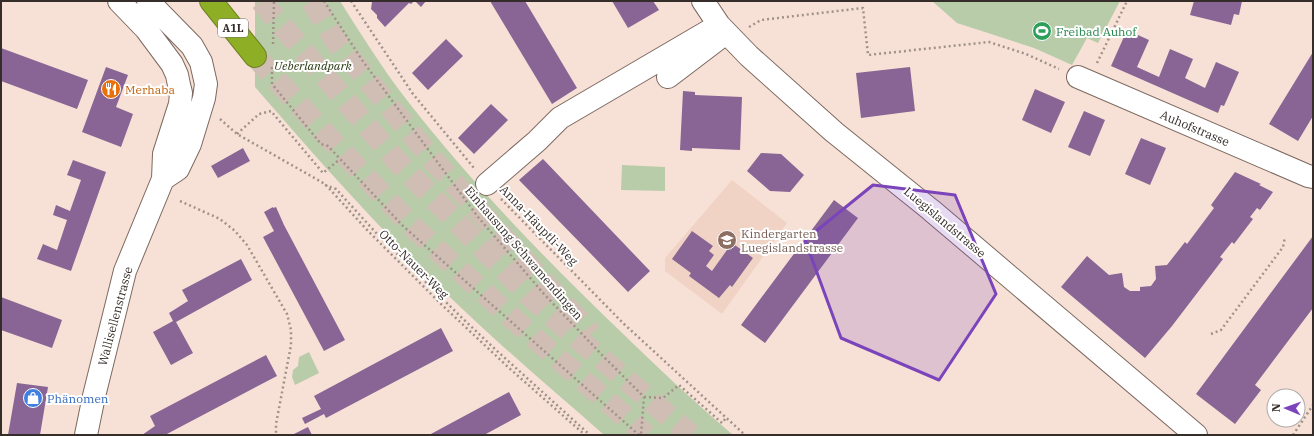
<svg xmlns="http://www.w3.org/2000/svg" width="1314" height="436" font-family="'IBM Plex Serif',serif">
  <rect width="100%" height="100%" fill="#f7e1d6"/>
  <path fill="#f0d3c5" d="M732,180L787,223L722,314L665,271V258Z"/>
  <path fill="#b9cca9" d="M255,1H340C361,34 382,68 406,99C470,181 542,256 617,328C655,365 693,401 733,435H604C554,391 503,348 455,302C384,234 319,161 255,87Z
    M932,1H1120L1098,43L1087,38L1072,65L1034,48L957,23Z
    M622,165L665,167V191L621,190Z
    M309,352L319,373L295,385L292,377L293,370L298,366L299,357Z"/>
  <path fill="#886594" d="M375,1H414L411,4L409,3L385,27L377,18V15L371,9L372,2Z
    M415,1H426L421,7Z
    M490,1H525L577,88L552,104Z
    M612,1H653L659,10L628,28Z
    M1194,1H1242L1239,15L1234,14L1231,25L1190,15Z
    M1127,30L1149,40L1137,67L1159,77L1170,49L1193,59L1185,78L1205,88L1216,62L1239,72L1224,106L1221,105L1218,113L1111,66Z
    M446,39L463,56L428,90L412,73Z
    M1,48L88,80L77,109L1,81Z
    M1313,52V116L1298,141L1269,124Z
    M106,67L128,75L116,107L133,114L121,147L82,132Z
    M910,67L915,111L861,118L856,73Z
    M1035,89L1065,102L1051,133L1022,120Z
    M683,91L695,92V95L742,97L740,150L692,148V151L680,150Z
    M491,104L508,120L474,154L458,138Z
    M1084,111L1105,120L1090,156L1068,147Z
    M1141,138L1166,148L1150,185L1125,174Z
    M243,148L250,161L218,178L211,166Z
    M761,153L781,154L804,175L790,192L770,191L747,171Z
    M543,159L650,271L628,292L519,180Z
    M73,160L106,172L71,271L37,259L43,244L57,250L67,220L53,215L56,205L70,211L81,180L67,175Z
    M1235,172L1261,184L1259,185L1273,192L1260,210L1257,208L1250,217L1253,219L1234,244L1232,242L1220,257L1223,259L1217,267L1172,326L1145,358L1061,287L1087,256L1109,275L1122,273L1124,287L1130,291H1140V287L1151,286L1156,279L1155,266L1167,265L1185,242L1187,244L1214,208L1211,205Z
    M834,200L858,218L765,343L741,325Z
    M273,207V208L276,207L284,225L345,340L324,351L263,237L274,231L264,212Z
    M692,231L713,246L709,251L714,255L706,266L712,271L732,243L753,258L732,287L730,285L719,298L689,276L691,273L672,259Z
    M1313,236V308L1255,385L1261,390L1235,424L1196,394Z
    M241,259L252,280L176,322L193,353L171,365L153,332L173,321L169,313L188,301L182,290Z
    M1,297L62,320L52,348L1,330Z
    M441,328L453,351L326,418L324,414L305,424L302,418L321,409L314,396Z
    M266,355L277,376L165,435H142L155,426L150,416Z
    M17,383L48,387L40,435H8Z
    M509,392L521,415L484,435H429Z
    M308,427L312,435H292Z"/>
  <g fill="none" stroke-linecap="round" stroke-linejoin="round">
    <path stroke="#d0bdb3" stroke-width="22" stroke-dasharray="22 11" stroke-linecap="butt" d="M261,1L395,159L436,201L530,296L570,332L691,435
      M312,1L336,41L432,159L591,334
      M255,56L321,129L409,223L449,261L530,334L646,435"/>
    <g stroke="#7c6960" stroke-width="24">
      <path id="minor" d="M148,1L192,46L201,62L206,84L204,98L190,144L178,169L163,179
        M703,1L719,25L749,56L834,132L931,210L1196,435
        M668,77L718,39
        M1078,77L1308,176L1313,177
        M487,184L537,141L560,118L719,25
        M86,435L94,396L125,271L163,179L164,154L180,104L181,93L179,85L177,75L172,64L146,29L119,1"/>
    </g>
    <g stroke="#6f8226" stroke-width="24">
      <path id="highway" d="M211,1L255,56"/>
    </g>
    <path stroke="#a19189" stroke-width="2.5" stroke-dasharray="2 3" stroke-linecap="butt" d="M324,1L362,60L478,217L544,294L602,355L644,397L641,435
      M351,1L413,94L474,168
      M749,27L761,20L863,8L868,55L989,42L1026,54L1059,69
      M273,44L274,1
      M1097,63L1127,1
      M272,67V84L321,144L328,146L403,226L639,435
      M220,119L237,134L325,184L368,231L442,305L509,368L585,435
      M237,134L259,114L271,111L323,173L340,159
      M325,185L336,189L378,235L459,315L496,350L590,435
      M501,199L624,324L745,435
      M180,201L220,219L235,231L247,245L287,314L291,330V345L276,424V435
      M1211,334L1221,330L1283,247L1285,237
      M644,397L663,398L679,385L722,423L726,418
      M1293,435L1313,405"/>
    <use href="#minor" stroke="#fff" stroke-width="22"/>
    <use href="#highway" stroke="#8eaf25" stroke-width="22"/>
  </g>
  <path fill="#7b44bb" fill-opacity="0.2" stroke="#7b44bb" stroke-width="3" stroke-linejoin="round" d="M873,185L955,195L996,294L939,380L841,338L805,240Z"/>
  <defs>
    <g id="stadium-disc" transform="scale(1)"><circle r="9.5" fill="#2e9e5b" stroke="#fff"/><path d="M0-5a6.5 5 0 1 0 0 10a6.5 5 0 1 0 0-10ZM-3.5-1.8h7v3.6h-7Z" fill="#fff"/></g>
    <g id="restaurant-disc" transform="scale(1)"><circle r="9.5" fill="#e8710a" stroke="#fff"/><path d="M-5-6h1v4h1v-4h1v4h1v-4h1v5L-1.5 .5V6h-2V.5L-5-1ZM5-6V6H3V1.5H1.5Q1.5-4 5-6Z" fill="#fff"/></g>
    <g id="school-disc" transform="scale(1)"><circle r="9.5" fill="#8d6e63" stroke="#fff"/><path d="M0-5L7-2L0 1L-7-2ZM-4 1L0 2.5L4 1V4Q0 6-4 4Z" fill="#fff"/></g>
    <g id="shop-disc" transform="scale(1)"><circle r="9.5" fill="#3f7fe0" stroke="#fff"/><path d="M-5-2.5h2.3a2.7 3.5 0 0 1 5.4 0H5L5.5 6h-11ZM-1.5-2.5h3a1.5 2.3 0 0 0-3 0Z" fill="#fff"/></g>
  </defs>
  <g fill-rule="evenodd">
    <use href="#stadium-disc" x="1042" y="31"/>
    <use href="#restaurant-disc" x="111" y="89"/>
    <use href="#school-disc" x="727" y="240"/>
    <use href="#shop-disc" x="33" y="398"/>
  </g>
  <g text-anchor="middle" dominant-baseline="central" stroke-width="4" stroke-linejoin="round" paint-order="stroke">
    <rect fill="#fff" stroke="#726c69" stroke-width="1" x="218" y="19" width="30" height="18" rx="3"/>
    <g font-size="11" font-weight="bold" fill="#352d29">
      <text x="233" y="28">A1L</text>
    </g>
    <g font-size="12" fill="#27864d" stroke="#fff" text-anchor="start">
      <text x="1056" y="31">Freibad Auhof</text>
    </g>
    <g font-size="12" font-style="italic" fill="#25370f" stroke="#fff">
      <text x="313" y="65">Ueberlandpark</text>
    </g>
    <g font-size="12" fill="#c56008" stroke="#fff" text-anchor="start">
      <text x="125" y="89">Merhaba</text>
    </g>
    <g font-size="12" fill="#352d29" stroke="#fff">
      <text transform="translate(1195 128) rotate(23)">Auhofstrasse</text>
      <text transform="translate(945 222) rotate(40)">Luegislandstrasse</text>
      <text transform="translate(539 225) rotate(46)">Anna-Häuptli-Weg</text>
      <text transform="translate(524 253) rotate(49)">Einhausung Schwamendingen</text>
      <text transform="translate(414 264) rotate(45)">Otto-Nauer-Weg</text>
      <text transform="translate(115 316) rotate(-75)">Wallisellenstrasse</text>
    </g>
    <g font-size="12" fill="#785e54" stroke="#fff" text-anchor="start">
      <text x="741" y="233">Kindergarten<tspan x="741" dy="14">Luegislandstrasse</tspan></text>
    </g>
    <g font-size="12" fill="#366cbe" stroke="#fff" text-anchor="start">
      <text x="47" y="398">Phänomen</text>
    </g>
  </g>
  <rect width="1314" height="436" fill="none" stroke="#352d29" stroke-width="4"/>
  <g transform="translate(1286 408) rotate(272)"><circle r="19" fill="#ffffff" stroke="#aeaba9"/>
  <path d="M0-3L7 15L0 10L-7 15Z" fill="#7b44bb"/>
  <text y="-6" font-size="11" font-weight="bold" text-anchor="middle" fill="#352d29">N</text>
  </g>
</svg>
